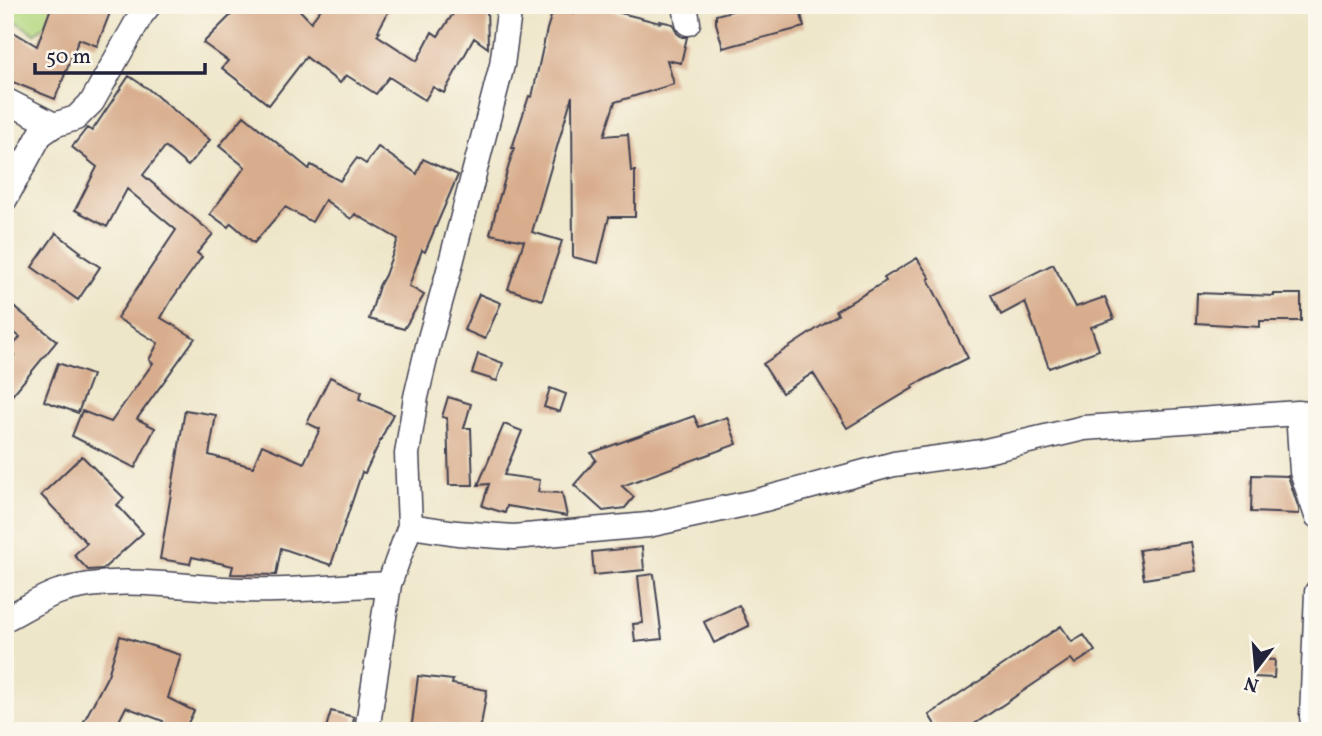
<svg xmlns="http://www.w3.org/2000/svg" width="1322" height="736" font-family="Vollkorn,serif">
  <rect width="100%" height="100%" fill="#fbf7ec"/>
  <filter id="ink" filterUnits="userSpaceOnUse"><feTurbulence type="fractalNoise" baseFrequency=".0143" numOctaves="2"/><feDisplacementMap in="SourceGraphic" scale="14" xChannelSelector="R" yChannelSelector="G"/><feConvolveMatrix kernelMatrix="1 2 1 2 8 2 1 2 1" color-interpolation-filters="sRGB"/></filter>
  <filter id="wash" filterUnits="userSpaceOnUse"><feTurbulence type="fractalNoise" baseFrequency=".00686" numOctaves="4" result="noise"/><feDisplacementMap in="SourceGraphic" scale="28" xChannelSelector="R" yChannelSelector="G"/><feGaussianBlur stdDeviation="1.57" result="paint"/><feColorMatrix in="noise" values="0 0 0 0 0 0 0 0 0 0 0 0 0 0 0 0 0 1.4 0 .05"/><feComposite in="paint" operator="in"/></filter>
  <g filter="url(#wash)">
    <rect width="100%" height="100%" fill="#eee6c9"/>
    <path fill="#b5d881" stroke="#6c7d5e" stroke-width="2" d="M5,5H68L35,34L5,14Z"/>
    <g id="blocks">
      <path fill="#d8ad8d" d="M52,5H113L97,46L79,39L55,99L5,79V27L37,46Z
        M241,5H295L311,22L324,5H392L378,31L380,32L377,35L417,61L432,32L438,36L459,5H487L488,48L474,38L444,93L433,87L425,100L389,77L376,94L346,75L340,83L306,57L269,105L222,68L228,61L203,43Z
        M576,5H615L613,11L660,23V21L673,24L677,33L682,37H687L681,63L667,60L674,84L615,102L604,136L628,134L631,171H635V217H609L598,263L573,257L572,96L532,232L562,241L542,300L508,289L524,241L490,234L498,202L514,148H512L529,96L532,97L547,29L554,7L574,13Z
        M755,5H799L804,27L723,48L716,23V15Z
        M129,76L147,88L210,140L188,166L165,147L143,175L213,234L197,253L202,257L172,299L161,318L195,338L137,419L155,428L135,468L72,436L82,411L111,422L153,363L149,360L158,343L117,318L176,230L127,189L107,227L75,210L97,167L72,147L87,128L92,131Z
        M244,116L309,169L311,165L340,181L357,158L366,164L378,147L417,174L423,159L458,175L425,252L422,250L409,286L424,295L404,329L369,319L379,286L385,275L398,239L355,214L351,219L325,200L312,222L285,207L254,243L231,223L228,227L210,214L245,167L219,146Z
        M56,233L81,252L79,253L100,267L78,300L32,267Z
        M917,258L930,278L928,279L968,358L912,386L913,388L847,428L813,373L782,393L763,364L838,315L836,311L886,281L884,278Z
        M1053,264L1076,307L1105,297L1114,319L1091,327L1099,350L1049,368L1025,302L1001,315L991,295Z
        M1197,293L1274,296V294H1301V321H1260V327L1196,323Z
        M479,294L501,303L485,339L464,330Z
        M13,306L57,341L5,404V366L14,355L9,351L20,337L5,326Z
        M478,354L503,363L497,381L472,373Z
        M58,363L92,375L78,413L44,401Z
        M330,377L362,392L359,399L393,414L365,473L362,472L331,565L281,548L276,575L231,574L233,566L192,557L190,564L160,559L185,410L216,415L209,455L253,467L262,445L304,463L320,429L307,423Z
        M550,388L566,394L560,412L544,407Z
        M448,397L471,404L464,428H471L473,485H449L447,418L442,417Z
        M694,416L699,427L727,417L737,444L622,486L634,497L625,508L603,511L574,485L596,460L591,453Z
        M504,424L522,431L504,475L540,480L538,492L562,493L567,516L507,506L505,513L482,506L489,484L478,485Z
        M82,456L124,498L117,505L143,533L103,569L88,570L74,555L87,543L41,495Z
        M1252,475L1288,476L1299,509V514L1251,512Z
        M1191,542L1196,571L1144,579L1139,550Z
        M642,547L644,570L594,575L592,552Z
        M654,574L662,639L635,642L633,624L643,623L638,576Z
        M739,605L749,626L714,643L704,622Z
        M1061,626L1072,642L1084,635L1095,651L1075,664L1071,659L964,731H939L929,715Z
        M120,636L181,655L168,698L194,711L184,731H158L163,721L126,707L114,731H98L83,723L108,675Z
        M1255,659L1275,660L1274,678L1254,677Z
        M418,676L453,680L452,684L487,690L480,731H411Z
        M331,711L354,717L352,731H325Z"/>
    </g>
  </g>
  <g filter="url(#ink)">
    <use href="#blocks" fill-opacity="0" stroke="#413f50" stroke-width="2"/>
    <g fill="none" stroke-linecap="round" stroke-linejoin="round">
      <g stroke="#413f50" stroke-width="27">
        <path id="minor" d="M685,5L688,23
          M5,100L54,125
          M5,199L40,135L54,125L76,118L92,102L141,15L149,5
          M1298,413L1302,472L1317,516
          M410,526L457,533L514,537L648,525L754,502L894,464L982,452L1084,428L1298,413L1317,415
          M5,619C22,611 40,598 58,592C118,573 183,588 244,590C292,592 341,586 389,584
          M367,731L389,584L410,526L407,454L416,397L429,342L448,274L502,65L510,5
          M1314,731L1312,716L1317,592"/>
      </g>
      <use href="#minor" stroke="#fff" stroke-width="24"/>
    </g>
  </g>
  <rect width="1322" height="736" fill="none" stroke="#fbf7ec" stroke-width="28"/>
  <g transform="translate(1256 669) rotate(196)" stroke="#fbf7ec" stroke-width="5" paint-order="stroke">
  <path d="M0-5L12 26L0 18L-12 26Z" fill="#22223b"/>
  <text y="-10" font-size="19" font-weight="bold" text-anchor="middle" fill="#22223b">N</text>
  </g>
  <path d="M35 63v10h170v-10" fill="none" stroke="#22223b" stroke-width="3.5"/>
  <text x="46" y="63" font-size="21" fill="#22223b" stroke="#fbf7ec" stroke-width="5" paint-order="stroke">50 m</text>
</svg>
